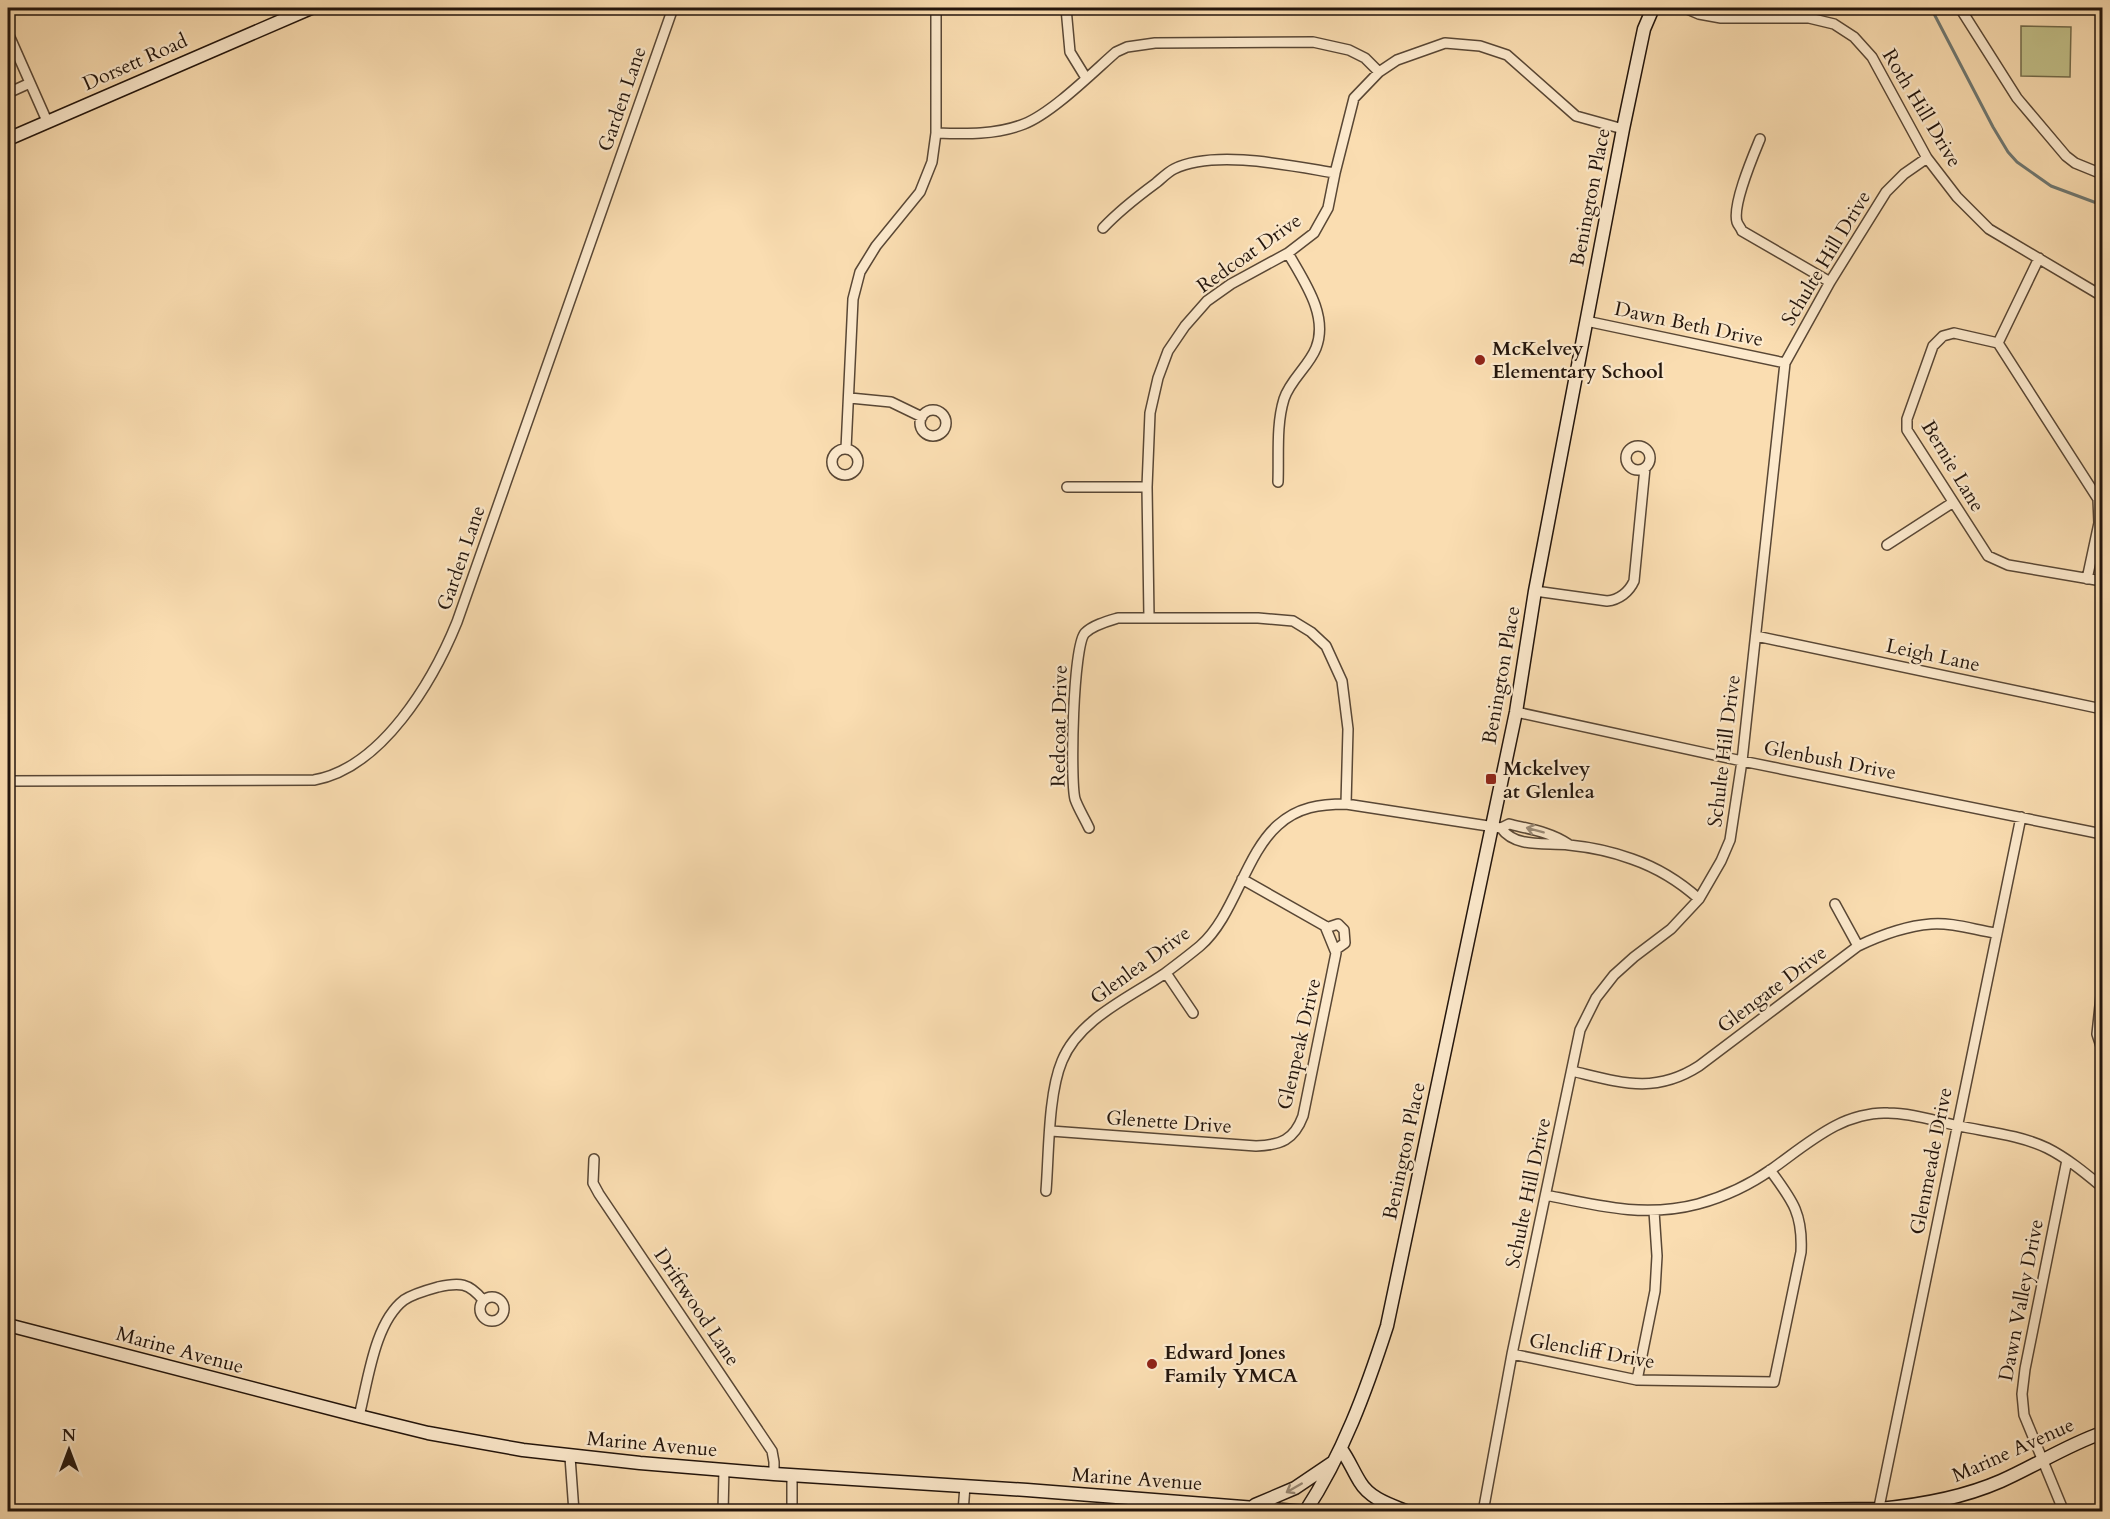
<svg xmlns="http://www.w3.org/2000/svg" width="2110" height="1519" font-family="Cardo,serif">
  <rect width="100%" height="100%" fill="#faddb1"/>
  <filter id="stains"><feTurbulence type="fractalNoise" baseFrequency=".00333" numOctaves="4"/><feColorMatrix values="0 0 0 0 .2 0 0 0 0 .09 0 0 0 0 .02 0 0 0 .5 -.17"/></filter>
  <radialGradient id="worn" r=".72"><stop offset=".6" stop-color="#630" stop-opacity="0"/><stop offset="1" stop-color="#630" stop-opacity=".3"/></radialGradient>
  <path fill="#c2c089" stroke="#726a4a" stroke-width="1.5" d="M2021,26L2071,27L2070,77L2021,76Z"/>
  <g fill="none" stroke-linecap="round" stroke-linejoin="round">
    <path stroke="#6f7872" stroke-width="3" d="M1931,8L1993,127L2008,152L2017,162L2051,186L2102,205"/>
    <g stroke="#594735" stroke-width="12">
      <path id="street" d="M1066,8L1070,52L1086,78
        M1685,8L1699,14L1721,18H1809L1834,24L1854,37L1872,57L1927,158L1957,197L1989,229L2102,296
        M1960,8L2017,98L2066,156L2075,163L2102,174
        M8,9L10,8
        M8,33L47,121
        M8,93L30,83
        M936,133C966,134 996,135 1024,124C1052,113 1092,73 1116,52L1127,47L1155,43L1313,42L1349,50L1365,58L1379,72
        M1760,139C1753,156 1732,205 1737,222C1738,225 1741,228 1742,231L1830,282
        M1103,228C1119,211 1137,197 1156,183C1162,178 1168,172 1174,169C1215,149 1292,166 1335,173
        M1586,321L1785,363
        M1998,343L1954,333L1943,336L1933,346L1907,419V430L1988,556L2008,565L2102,581
        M1998,343L2098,499L2099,523L2087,579
        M1998,343L2039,258
        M850,398L891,402L922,417
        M920 423a13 13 0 1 1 26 0a13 13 0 1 1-26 0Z
        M1626 458a12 12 0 1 1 24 0a12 12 0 1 1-24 0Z
        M846,449L853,299L860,272L876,246L920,192L932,162L936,133V8
        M832 462a13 13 0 1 1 26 0a13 13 0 1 1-26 0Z
        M1278,482C1279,455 1276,425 1284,399C1290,380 1309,366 1316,348C1329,315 1303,280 1288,253
        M1067,487H1147
        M1887,545L1952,503
        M1535,591L1607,601C1619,600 1629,592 1634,581L1645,468
        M1149,617L1147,487L1150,413L1158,378L1168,351L1185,326L1207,301L1231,284L1288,253L1314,233L1328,208L1335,173L1354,98L1379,72L1397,60L1445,43L1480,46L1507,55L1576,116L1623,129
        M1756,636L2102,709
        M1516,712L1742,761L2102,834
        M8,781L314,780C382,768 433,681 457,622L673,8
        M1089,828C1085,819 1078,808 1075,799C1070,779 1073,645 1085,633C1093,625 1108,621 1118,618H1258L1293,621L1311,632L1326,646L1342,681L1348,729L1346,804
        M1501,828C1516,849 1547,842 1569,845C1589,847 1613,852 1632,859C1658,868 1679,881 1699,899
        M1835,904L1858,946
        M1326,928L1338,924L1344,930L1345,943L1335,950
        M1166,973L1193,1013
        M2102,987L2097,1034L2102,1049
        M1572,1071C1619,1082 1654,1095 1699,1066L1858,946C1881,935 1905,926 1931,924C1952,922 1975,930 1996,933
        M1051,1131L1256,1146C1281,1145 1294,1140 1303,1116L1336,953L1325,926L1242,879
        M594,1159L593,1183L599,1194L772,1451L774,1462V1474
        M1046,1191C1049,1154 1048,1094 1062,1061C1079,1019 1129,998 1164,974C1176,965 1188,956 1200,946C1234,917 1245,854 1278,825C1298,807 1320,804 1346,804L1501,828L1509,824C1529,829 1551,832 1568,844
        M1546,1195C1599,1206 1645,1218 1698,1204C1723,1197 1751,1184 1772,1169C1793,1154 1812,1138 1835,1126C1850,1118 1871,1112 1888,1113C1912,1113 1935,1121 1959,1126C1988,1132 2020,1135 2047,1148C2067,1158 2085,1173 2102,1187
        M480 1309a12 12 0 1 1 24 0a12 12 0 1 1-24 0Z
        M1512,1354L1637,1380L1774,1382L1801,1252C1803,1213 1792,1200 1770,1170
        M1637,1380L1655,1291L1657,1256L1654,1211
        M359,1416C368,1382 374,1323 404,1300C413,1294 427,1290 438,1287C460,1282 469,1283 483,1300
        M570,1457L574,1512
        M792,1475V1512
        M723,1512L724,1470
        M963,1512L965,1486
        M1483,1512L1512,1354L1580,1030L1596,998L1614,975L1634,957L1671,929L1699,899L1721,861L1730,840L1742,761L1785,363L1830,282L1886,192L1904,174L1927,158
        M1878,1512L2021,817
        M2064,1512L2024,1415L2022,1394L2025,1369L2067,1160"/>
    </g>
    <g stroke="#23150c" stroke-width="15">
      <path id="secondary" d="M8,139L311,8
        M8,1325L359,1416L428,1433L523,1450L640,1463L774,1474L1027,1490L1308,1512
        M1341,1449C1349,1460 1353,1471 1360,1482C1370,1499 1391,1505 1408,1512
        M1255,1505L1295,1488L1332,1463
        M1305,1512C1343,1454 1366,1391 1387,1326L1516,712L1535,591L1623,129L1644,29L1653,8
        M1544,1512L1879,1509C1922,1505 1962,1498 2001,1481C2035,1466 2067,1445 2102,1433"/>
    </g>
    <use href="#street" stroke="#fce9cc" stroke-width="9"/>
    <use href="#secondary" stroke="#fce9cc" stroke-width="12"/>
  </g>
  <defs><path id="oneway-shaft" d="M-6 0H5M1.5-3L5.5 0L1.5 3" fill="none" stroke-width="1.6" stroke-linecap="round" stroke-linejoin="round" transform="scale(1.5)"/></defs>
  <g stroke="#9a8a76">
    <use href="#oneway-shaft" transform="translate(1535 830) rotate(-165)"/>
    <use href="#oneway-shaft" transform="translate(1294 1488) rotate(150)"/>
  </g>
  <g fill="#8f2418" stroke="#fce9cc" stroke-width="2">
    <circle cx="1480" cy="360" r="6"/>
    <rect x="1485" y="773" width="12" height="12" rx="3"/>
    <circle cx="1152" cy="1364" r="6"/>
  </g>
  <g text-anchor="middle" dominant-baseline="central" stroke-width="4.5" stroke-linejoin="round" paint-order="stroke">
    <g font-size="20" fill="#23150c" stroke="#fce9cc">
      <text transform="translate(135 62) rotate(-24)">Dorsett Road</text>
      <text transform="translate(622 99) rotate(-71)">Garden Lane</text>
      <text transform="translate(1922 108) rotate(59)">Roth Hill Drive</text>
      <text transform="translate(1590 197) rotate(-79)">Benington Place</text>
      <text transform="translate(1249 253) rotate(-35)">Redcoat Drive</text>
      <text transform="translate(1826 258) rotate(-59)">Schulte Hill Drive</text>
      <text transform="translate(1689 324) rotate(12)">Dawn Beth Drive</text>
      <text transform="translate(1953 466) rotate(59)">Bernie Lane</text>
      <text transform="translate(461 558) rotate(-71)">Garden Lane</text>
      <text transform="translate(1933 655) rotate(12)">Leigh Lane</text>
      <text transform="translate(1501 675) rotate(-80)">Benington Place</text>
      <text transform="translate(1059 726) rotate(-89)">Redcoat Drive</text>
      <text transform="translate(1724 751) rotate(-83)">Schulte Hill Drive</text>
      <text transform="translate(1830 760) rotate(11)">Glenbush Drive</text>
      <text transform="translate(1140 965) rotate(-36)">Glenlea Drive</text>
      <text transform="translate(1772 989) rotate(-37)">Glengate Drive</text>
      <text transform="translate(1299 1044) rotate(-77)">Glenpeak Drive</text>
      <text transform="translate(1169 1122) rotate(4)">Glenette Drive</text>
      <text transform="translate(1404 1151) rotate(-78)">Benington Place</text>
      <text transform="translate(1931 1161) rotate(-79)">Glenmeade Drive</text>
      <text transform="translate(1528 1193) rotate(-78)">Schulte Hill Drive</text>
      <text transform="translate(2021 1300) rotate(-79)">Dawn Valley Drive</text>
      <text transform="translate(697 1307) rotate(56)">Driftwood Lane</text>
      <text transform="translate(180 1350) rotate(15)">Marine Avenue</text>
      <text transform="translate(1592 1351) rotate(10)">Glencliff Drive</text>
      <text transform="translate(652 1444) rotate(5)">Marine Avenue</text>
      <text transform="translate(2013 1450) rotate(-24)">Marine Avenue</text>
      <text transform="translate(1137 1479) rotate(4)">Marine Avenue</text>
    </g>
    <g font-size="20" font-weight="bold" fill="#23150c" stroke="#fce9cc" text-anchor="start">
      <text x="1492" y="348">McKelvey<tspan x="1492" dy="23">Elementary School</tspan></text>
      <text x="1503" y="768">Mckelvey<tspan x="1503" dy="23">at Glenlea</tspan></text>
      <text x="1164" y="1352">Edward Jones<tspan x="1164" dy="23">Family YMCA</tspan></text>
    </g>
  </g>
  <rect width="2110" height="1519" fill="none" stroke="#faddb1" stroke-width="30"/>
  <rect x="9" y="9" width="2092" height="1501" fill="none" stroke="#23150c" stroke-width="3"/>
  <rect x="15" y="15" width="2080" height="1489" fill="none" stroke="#23150c" stroke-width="1.5"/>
  <g transform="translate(69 1450)" stroke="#fce9cc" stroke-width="4.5" paint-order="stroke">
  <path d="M0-4.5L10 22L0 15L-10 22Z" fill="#23150c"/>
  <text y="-9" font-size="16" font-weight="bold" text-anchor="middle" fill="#23150c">N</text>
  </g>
  <rect width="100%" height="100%" filter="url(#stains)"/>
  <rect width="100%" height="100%" fill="url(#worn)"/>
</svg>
